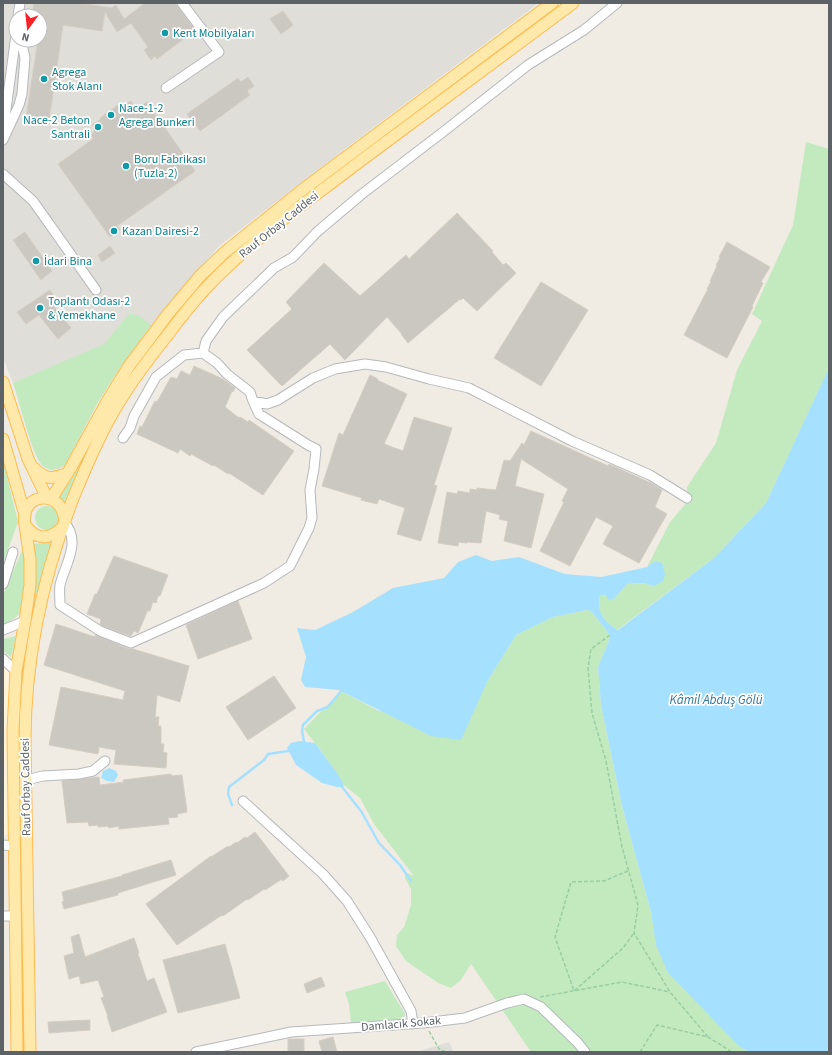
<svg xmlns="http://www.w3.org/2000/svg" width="832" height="1055" font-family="'Source Sans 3',sans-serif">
  <rect width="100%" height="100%" fill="#f0ece4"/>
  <path fill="#fff3da" d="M3,666L10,671L13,678L8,835H3Z"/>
  <path fill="#e0ded9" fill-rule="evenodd" d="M3,3H539L349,146L219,246L151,325L119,369L98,402L65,465L59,469L51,470L43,466L39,461L32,446L13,383L3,358ZM16,16H40V40H16Z
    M449,1042L454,1052H416Z"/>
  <path fill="#c3eabe" d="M562,3H564L206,281L87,452H85L123,385L165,326L202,283L245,242L299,199Z
    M806,142L829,149V369L766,503L714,558L617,630C602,619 597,615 600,596L606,595L614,599L627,584L643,583L654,586L655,561L647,567L670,522L687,502V487L716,443L737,370L762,321L752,314L793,225Z
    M129,314L138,315L151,325L119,369L98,402L65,465C58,469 50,472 43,466C32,456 19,399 13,383L104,344Z
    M83,455L85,456L64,503L55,495Z
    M3,460L18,522L3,563Z
    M35 518a12 12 0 1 1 24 0a12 12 0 1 1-24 0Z
    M51,542C38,589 26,637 22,686C17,731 20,777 20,822C21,899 23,975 24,1052H23L18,740L19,691L36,581V563L34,544Z
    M24,546C25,561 28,602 19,614C14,619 9,622 3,625V595Z
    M587,610L591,611L610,635L608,643L598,667L601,705L622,806L651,912L656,945L740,1047L750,1052H531L471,964L460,981L451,988L438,983L406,961L396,946L397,935L404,927L411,905V889L405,878V872L414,876L374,824L360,798L344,785L322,752L304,729L341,691L379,711L487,682L516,635L553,617Z
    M16,636L11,657L3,651V639Z
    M385,981L405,1014L403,1020L351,1023L349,1004L345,992Z"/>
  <path fill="#a5e1ff" d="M829,368V1052H750L740,1047L668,973L656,945L651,912L622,806L601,705L598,667L608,643L610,635L591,611L587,610L553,617L516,635L487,682L461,740L431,736L339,690L305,687L301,680L306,657L297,628L315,630L353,612L393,588L444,578L458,562L476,555L492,561L519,557L565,574L601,577L647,567L655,561L662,563L665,574L663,581L654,586L643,583L627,584L614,599L608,600L606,595L600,596C597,614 603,619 617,630H618L714,558L766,503Z
    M299,741L315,743L339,776L344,785L342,787H337L322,783L296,765L287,748L291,743Z
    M109,768L116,771L118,775L114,782L107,781L101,778L103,771Z"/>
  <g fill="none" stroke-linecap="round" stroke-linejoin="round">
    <path stroke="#a5e1ff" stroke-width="2.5" d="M304,742L302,731L303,725L317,711L328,707L341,691
      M342,787L361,811L379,843L400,865L411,881
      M232,805L228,794L229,787L264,760L268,754L288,751"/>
  </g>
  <path fill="#cbc7c1" stroke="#d5cdc2" d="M34,3H79L112,8L116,5L124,19L145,3H175L195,30L157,59L155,56L151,60L144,50L148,47L131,23L117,32L105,12L102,31L63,25L49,121L26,118L38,40H40V16H32Z
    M283,11L293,25L281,34L270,19Z
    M248,77L254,86L247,91L250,95L200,131L187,114L238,78L241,82Z
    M131,101L135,110L147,102L195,171L117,226L120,230L110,237L58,164L93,139L92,135L95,129L92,125L101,119L100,118L118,105L119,107Z
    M457,213L493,251L492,252L503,265L506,263L516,273L477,311L463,298L461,300L460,299L408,343L401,334H402L387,317L345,360L330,344L282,386L247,350L292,309L286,302L324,263L360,296L406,255L409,259Z
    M25,232L52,271L41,280L13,240Z
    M727,242L770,267L761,282L763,283L752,306L753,307L727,358L684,335L708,289H707L711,282L710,281L717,266L716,265L720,258L719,257Z
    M110,246L115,253L102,262L98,255Z
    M541,282L588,310L541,386L494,358Z
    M50,290L57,301L52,304L71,328L58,339L39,315L26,324L17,312Z
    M194,366L223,379L235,388L233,392L232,391L225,407L239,418L240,417L248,422L249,420L294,451L263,495L229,473L228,474L214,465L213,466L191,454L190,456L180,449L178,453L137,434L140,426L142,427L155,401L157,402L171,377L177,379L181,371L190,375Z
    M370,375L378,379L377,380L407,394L384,444L403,451L414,417L452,428L434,485L437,486L421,541L397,534L405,508L379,499L377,504L361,500L362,498L322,486L339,433L343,435Z
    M531,431L608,466L609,464L651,483L662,490L655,507L667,514L639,563L603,544L613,526L596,517L570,566L540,551L564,502L562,501L568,489L521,459L515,486L544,494L531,548L504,541L508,521L499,519L500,515L486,511L481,543L467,542V543L459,542L458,546L438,543L447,492L457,494L458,491L470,493V489L477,490V488L496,490L504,460L510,461L522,443L524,445Z
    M114,556L168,575L160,596H158L156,603L153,602L150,611L148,610L138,633L134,631L131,636L103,626L100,624L101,619L87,614L95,594H97Z
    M238,601L252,639L198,659L186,625Z
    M56,624L95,637V635L129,649H133L189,666L180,702L157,695L155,717H159L158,726H161V744H164L163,752L167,753L166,768L114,764L116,750L99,747L98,754L49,745L61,687L123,700L125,691L44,665Z
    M274,676L296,708L248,740L226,707Z
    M171,774L172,776L182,775L187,812L177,814L178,817L168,818L169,824L119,829V826L109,828L108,826L98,827V825L89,826L88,822L67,823L62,781L99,777L100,785L124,782L123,780Z
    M255,832L289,876L283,881L282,879L265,890L264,889L248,900L247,899L223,916L222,915L177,945L146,904L211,856V857L228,846L229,847L236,842L237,843L245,837L247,838Z
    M171,860L176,875L118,893V895L64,909L62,902L64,901L62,892L122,876V875Z
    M79,934L85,957L134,938L139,953L138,954L147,981L154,978L167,1012L112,1032L107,1016H108L101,998L104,997L98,980L81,984L79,976L69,979L64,956L74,953L71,937Z
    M225,944L240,998L178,1013L163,960Z
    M321,977L325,986L307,993L304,984Z
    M90,1020V1030L49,1033L48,1022Z
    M333,1037L337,1052H322L319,1041Z
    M288,1039H304V1052H288Z"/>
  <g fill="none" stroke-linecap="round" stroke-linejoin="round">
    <g stroke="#b5b8bc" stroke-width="11">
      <path id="minor" d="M18,16L20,3
        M166,88L219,52L182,3
        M3,132L16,35
        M3,140L19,105L22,94L25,58L21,40
        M3,174L33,201L96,290
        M253,401L267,404L278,400L313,378L335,369L365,364L386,367L429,379L469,388L572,441L650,475L687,498
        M123,438L130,428L134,416L156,377L184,355L203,353
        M64,522C82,542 65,564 60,585C59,591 60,598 60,605L100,631L131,643L264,583L290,566L309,528L312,518L310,490L314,469L316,449L308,445L259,414L253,401L250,392L227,374L217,363L203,353L206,341L223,317L274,268L293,257L318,231L362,194L443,132L528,65L584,30L617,3
        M3,584L13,552
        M3,630L25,621
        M3,659L16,671
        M26,780L43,776L79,774L93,771L105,761
        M243,801L323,874L347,901L370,937L411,1011L413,1024
        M3,845L14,846
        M3,916H15
        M196,1052L291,1032L423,1023L465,1018L507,1003L524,999L541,1007L578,1043L585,1052"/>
    </g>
    <g stroke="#febb4f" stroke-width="13">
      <path id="major" d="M3,382L28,459L47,498
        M3,439L25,515
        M34,468C46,480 51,479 66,474
        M51,499L70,469L108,400L129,366L168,314L200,276L225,252L301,191L552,3
        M63,527C49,540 37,541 25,525C24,520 24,514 26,510C32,495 53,494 61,508C63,511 64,516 65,520
        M17,1052L13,731L16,671L25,621L30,585V559L25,525
        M30,1052L25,742C25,657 43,575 74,496C88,462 103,427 123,396C136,375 151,356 166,337C179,320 191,304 206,288C251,240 307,202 359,162C431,109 502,55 573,3"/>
    </g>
    <path stroke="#98cea2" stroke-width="1.5" stroke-dasharray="4 2" stroke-linecap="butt" d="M610,635L591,649L588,668L592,713L606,761L622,847L638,905L634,933L670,992L708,1037
      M628,871L604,881L571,882L555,937L574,991L623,948L634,933
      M540,997L622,982L670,992
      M429,1031L439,1049L446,1052
      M640,1052L657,1025L708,1037L732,1052"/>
    <use href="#minor" stroke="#fff" stroke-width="9"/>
    <use href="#major" stroke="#ffe9aa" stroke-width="11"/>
  </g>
  <g fill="#0f9aa8" stroke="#fff" stroke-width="1.5">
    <circle cx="165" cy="33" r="4"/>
    <circle cx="44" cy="79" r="4"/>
    <circle cx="111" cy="115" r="4"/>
    <circle cx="98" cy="127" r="4"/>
    <circle cx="126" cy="166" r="4"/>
    <circle cx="114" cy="231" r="4"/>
    <circle cx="36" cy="261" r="4"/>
    <circle cx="40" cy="308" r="4"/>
  </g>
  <g text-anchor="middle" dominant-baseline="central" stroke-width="3.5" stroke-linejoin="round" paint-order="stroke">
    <g font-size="12" fill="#0d838f" stroke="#fff" text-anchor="start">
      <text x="173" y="33">Kent Mobilyaları</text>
      <text x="52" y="72">Agrega<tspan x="52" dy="14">Stok Alanı</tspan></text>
      <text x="119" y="108">Nace-1-2<tspan x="119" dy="14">Agrega Bunkeri</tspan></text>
      <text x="90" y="120" text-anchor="end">Nace-2 Beton<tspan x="90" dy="14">Santrali</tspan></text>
      <text x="134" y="159">Boru Fabrikası<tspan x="134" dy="14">(Tuzla-2)</tspan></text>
      <text x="122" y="231">Kazan Dairesi-2</text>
      <text x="44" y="261">İdari Bina</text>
      <text x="48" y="301">Toplantı Odası-2<tspan x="48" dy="14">&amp; Yemekhane</tspan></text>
    </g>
    <g font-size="12" fill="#5c6266" stroke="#fff">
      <text transform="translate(279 225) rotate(-39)">Rauf Orbay Caddesi</text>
      <text transform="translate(26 787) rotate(-91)">Rauf Orbay Caddesi</text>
      <text transform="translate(401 1024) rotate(-5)">Damlacık Sokak</text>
    </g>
    <g font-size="13" font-style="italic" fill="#3378a8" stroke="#fff">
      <text x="716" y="700">Kâmil Abduş Gölü</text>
    </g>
  </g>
  <rect width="832" height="1055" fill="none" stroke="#5c6266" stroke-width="8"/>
  <g transform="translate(28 28) rotate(195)"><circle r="19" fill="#ffffff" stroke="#bec0c2"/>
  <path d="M0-3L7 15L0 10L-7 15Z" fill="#f92127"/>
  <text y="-6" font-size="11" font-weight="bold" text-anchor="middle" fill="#5c6266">N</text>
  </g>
</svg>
